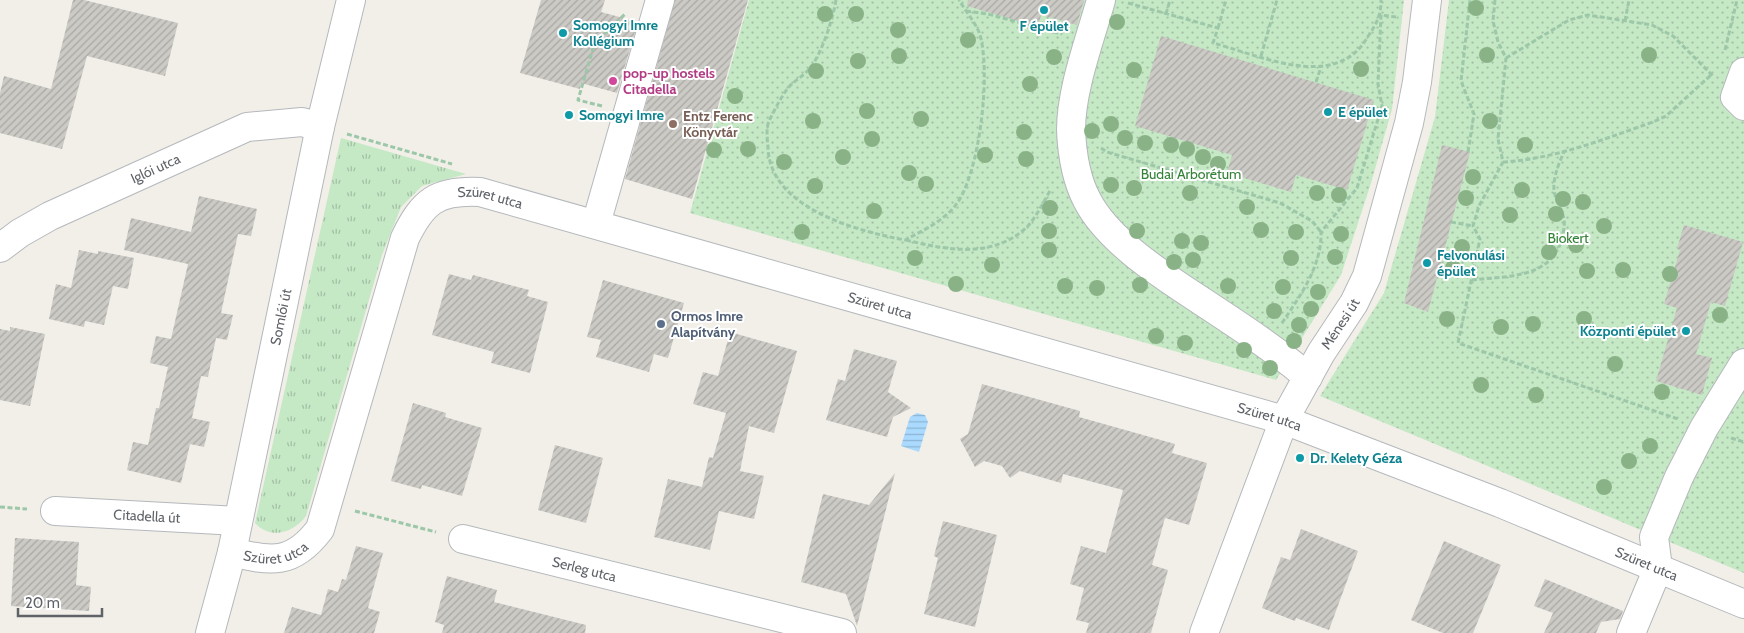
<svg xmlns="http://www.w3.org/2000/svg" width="1744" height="633" font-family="Cabin,sans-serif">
  <defs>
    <pattern id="grass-tufts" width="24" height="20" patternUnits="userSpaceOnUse" patternTransform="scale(1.25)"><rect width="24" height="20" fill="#c5e8c5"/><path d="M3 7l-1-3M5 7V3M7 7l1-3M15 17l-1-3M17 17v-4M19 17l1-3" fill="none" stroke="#a3c0a4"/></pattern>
    <pattern id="garden-dots" width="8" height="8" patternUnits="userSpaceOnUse" patternTransform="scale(1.25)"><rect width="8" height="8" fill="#c5e8c5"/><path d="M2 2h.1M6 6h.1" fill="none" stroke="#a3c0a4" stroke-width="1.8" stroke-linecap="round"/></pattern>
    <pattern id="water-rules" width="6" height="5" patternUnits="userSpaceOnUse" patternTransform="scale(1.25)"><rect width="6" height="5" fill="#aadaff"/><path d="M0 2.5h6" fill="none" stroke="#8eb4d2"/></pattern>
    <pattern id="building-hatch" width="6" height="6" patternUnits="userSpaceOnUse" patternTransform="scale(1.25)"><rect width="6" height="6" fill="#cccac5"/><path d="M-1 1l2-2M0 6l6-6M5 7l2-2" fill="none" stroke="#a9a8a4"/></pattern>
  </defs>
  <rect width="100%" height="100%" fill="#f1efe8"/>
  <path fill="url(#grass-tufts)" d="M341,138L466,174L422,186L401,207L382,255L306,516C293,533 271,540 255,523Z"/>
  <path fill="url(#garden-dots)" d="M749,0H1404L1392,109L1371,183L1341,275L1276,380L690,213Z
    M1449,0H1744V573L1320,396L1384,293L1435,117Z"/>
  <path fill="url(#water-rules)" d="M917,413L925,415L928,422L919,452L901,446L910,417Z"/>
  <path fill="url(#building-hatch)" d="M73,0H84L178,23L165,76L87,56L62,149L0,133V93L4,76L51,89Z
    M541,0H605L601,12L638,22L617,93L581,83L580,89L520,73Z
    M675,0H748L692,199L625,179Z
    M968,0H1084L1077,25L1041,15L1038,27L967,6Z
    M1161,36L1374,100L1347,190L1296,175L1291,192L1227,173L1232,155L1135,126Z
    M1442,145L1470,152L1428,312L1404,303Z
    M199,196L257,209L251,236L238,234L221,313L233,315L227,340L216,338L208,377L201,376L192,418L210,422L204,447L190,444L181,483L127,470L133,442L148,445L156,408H159L168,367L150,363L156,336L171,339L188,264L124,250L131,218L191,232Z
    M1684,225L1743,242L1725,306L1711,302L1696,354L1712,358L1702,395L1656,381L1677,308L1664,304L1680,250L1677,249Z
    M79,250L98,254V251L134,258L128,289L113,286L104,325L85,321L84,327L49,319L56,284L71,288Z
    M449,274L471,280L473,275L529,290L527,296L548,302L530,373L491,363L494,352L432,335Z
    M603,280L684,303L668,358L654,354L649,372L596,357L601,340L587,337Z
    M10,327L45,334L30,406L0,400V329L10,331Z
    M730,332L797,351L774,433L749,426L740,471L764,476L754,519L719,511L710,550L654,537L668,479L702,487L709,457L713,458L726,413L693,404L703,372L718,376Z
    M854,349L897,361L888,392L911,408L893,417L887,437L826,420L838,379L845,381Z
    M982,384L1080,411L1079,417L1175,444L1172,453L1207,463L1189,525L1165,518L1152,565L1168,570L1151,633H1086L1089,623L1076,620L1084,588L1070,584L1081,546L1106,553L1123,490L1063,474L1061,483L1020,471L1010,478L1002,466L984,461L975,467L960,439L968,434Z
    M413,403L446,413L445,417L482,428L462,496L422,485L421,489L391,481Z
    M555,445L603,458L586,523L538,510Z
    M895,473L857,626L846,594L801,582L823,494L869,505Z
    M943,521L997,535L975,627L924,614L938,558L934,556Z
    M1301,529L1358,551L1329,630L1296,618L1295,621L1262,608L1281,557L1290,560Z
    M15,538L79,542L76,585L91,587L89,611L11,606Z
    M1444,541L1501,565L1473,633H1443L1411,620Z
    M356,546L383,553L368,608L380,612L374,633H284L292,607L321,615L328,589L338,592L342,579L346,580Z
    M447,576L497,590L494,602L586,625L585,633H442L444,625L435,622Z
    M1545,579L1623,611L1620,619L1601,622L1596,633H1544L1553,613L1534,606Z"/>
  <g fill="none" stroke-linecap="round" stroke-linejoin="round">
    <g stroke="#b5b8bc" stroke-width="30">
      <g id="minor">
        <path d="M1101,0C1090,40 1071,89 1071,130C1072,153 1076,179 1087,200C1109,243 1167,278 1206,304C1241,327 1276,350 1308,377"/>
        <path d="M1744,72L1735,97L1744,106"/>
        <path d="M596,224L660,0"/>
        <path id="s1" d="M0,248L20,233L50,216L247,127L302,122L320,127"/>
        <path id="s2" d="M55,511L238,521"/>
        <path id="s3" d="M463,539L842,633"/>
        <path id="s4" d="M232,552C271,562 293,565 320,529L405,238C423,201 437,190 480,192L1284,420L1500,503L1744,604"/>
        <path d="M1658,568L1654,537L1679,477L1704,428L1744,363"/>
        <path id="s5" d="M210,633L232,552L320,127L351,0"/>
        <path id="s6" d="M1204,633L1284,420L1321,353L1354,303L1367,276L1409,123L1417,82L1427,0"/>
        <path d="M1631,633L1658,568"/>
      </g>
    </g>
    <path stroke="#9cc7a9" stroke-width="3" stroke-dasharray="5 2.5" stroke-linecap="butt" d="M836,0C833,19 822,52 811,67C805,75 795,80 788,88C781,97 774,111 769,121C766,128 767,139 768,147C769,208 857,231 905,240C922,231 942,222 955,206C980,176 992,68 979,32C974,21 965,10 959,0
      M1495,0L1493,21L1498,42L1506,58L1498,139L1503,162L1479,206L1473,226L1480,239L1458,343L1678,419
      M1128,3L1218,28L1213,43C1259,55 1335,92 1367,38C1376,24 1381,17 1381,0
      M966,11L988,14L1062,34
      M1166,14L1170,0
      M1625,21L1629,0
      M1218,28L1226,0
      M1725,50L1737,0
      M1261,56L1277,0
      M1506,58L1569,20L1588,15L1652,25L1673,36L1714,77
      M1316,82L1321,67
      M602,106L578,100L594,45L625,14
      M347,134L452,164
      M1101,148L1107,152L1280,203L1312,221L1321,232
      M1468,152L1474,114L1461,81L1470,0
      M1503,162C1555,159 1604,139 1653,122L1666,116L1711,75
      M1451,222L1473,226
      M906,240C947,250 991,259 1026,228C1036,218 1044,201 1051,189
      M1472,280C1506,276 1548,279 1561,242C1563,234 1565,227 1564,219C1562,209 1555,200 1554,190C1553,177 1559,163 1564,152
      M1282,323C1300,296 1322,266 1321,232L1357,188L1382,106L1378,84L1381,15L1396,17
      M1731,438L1744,442
      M0,507L27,509
      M355,511L436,532"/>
    <use href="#minor" stroke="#fff" stroke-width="28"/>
  </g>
  <g fill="#89b387">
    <circle cx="1476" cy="8" r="8"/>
    <circle cx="825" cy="14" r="8"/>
    <circle cx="856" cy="14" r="8"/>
    <circle cx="1117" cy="22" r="8"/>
    <circle cx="898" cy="30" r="8"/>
    <circle cx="968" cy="40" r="8"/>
    <circle cx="1487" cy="55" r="8"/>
    <circle cx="1649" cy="55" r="8"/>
    <circle cx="899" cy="56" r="8"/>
    <circle cx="1054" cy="57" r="8"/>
    <circle cx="858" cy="61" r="8"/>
    <circle cx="1361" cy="69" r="8"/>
    <circle cx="1134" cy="70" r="8"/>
    <circle cx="816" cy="71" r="8"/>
    <circle cx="1030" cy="84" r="8"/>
    <circle cx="735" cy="96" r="8"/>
    <circle cx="867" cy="111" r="8"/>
    <circle cx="921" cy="119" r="8"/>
    <circle cx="813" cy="121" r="8"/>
    <circle cx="1490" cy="121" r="8"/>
    <circle cx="1111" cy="124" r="8"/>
    <circle cx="1092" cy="131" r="8"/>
    <circle cx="1024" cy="132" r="8"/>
    <circle cx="1125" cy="138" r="8"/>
    <circle cx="872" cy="139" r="8"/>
    <circle cx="1145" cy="143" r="8"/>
    <circle cx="1171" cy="145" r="8"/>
    <circle cx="1525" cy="145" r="8"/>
    <circle cx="748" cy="149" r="8"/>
    <circle cx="1187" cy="149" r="8"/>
    <circle cx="714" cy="150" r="8"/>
    <circle cx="985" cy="155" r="8"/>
    <circle cx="843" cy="157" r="8"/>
    <circle cx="1203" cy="157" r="8"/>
    <circle cx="1026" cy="159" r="8"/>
    <circle cx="784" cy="162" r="8"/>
    <circle cx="1218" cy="164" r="8"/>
    <circle cx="909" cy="173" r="8"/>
    <circle cx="1473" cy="177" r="8"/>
    <circle cx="926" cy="184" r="8"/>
    <circle cx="1111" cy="185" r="8"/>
    <circle cx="815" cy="186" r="8"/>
    <circle cx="1134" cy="188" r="8"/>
    <circle cx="1522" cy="190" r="8"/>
    <circle cx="1190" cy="193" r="8"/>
    <circle cx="1317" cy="193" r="8"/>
    <circle cx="1339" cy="195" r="8"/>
    <circle cx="1466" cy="198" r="8"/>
    <circle cx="1563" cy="199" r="8"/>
    <circle cx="1583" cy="202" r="8"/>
    <circle cx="1247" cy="207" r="8"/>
    <circle cx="1050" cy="208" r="8"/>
    <circle cx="874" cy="211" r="8"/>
    <circle cx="1556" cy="214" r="8"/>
    <circle cx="1510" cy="215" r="8"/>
    <circle cx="1604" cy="226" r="8"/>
    <circle cx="1261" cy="230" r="8"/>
    <circle cx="1049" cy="231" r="8"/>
    <circle cx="1137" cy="231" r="8"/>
    <circle cx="802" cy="232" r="8"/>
    <circle cx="1296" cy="232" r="8"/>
    <circle cx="1341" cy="234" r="8"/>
    <circle cx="1182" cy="241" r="8"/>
    <circle cx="1201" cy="243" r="8"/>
    <circle cx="1576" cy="245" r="8"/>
    <circle cx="1462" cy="247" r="8"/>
    <circle cx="1049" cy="250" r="8"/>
    <circle cx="1549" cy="252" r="8"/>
    <circle cx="1335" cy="257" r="8"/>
    <circle cx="915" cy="258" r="8"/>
    <circle cx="1291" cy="258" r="8"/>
    <circle cx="1193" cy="260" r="8"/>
    <circle cx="1174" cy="262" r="8"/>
    <circle cx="992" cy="265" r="8"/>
    <circle cx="1453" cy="268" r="8"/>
    <circle cx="1623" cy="270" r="8"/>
    <circle cx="1587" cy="271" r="8"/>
    <circle cx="1670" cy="274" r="8"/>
    <circle cx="956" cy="284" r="8"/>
    <circle cx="1140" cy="285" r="8"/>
    <circle cx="1065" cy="286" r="8"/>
    <circle cx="1228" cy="286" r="8"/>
    <circle cx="1283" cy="287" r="8"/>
    <circle cx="1097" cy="288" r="8"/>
    <circle cx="1318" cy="292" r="8"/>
    <circle cx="1311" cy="309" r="8"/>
    <circle cx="1274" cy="311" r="8"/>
    <circle cx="1720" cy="315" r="8"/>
    <circle cx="1447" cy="319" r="8"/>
    <circle cx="1584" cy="319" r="8"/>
    <circle cx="1533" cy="324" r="8"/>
    <circle cx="1299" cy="325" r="8"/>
    <circle cx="1501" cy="327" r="8"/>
    <circle cx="1156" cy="336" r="8"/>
    <circle cx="1294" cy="341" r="8"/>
    <circle cx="1185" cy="343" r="8"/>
    <circle cx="1244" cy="350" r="8"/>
    <circle cx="1615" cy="364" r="8"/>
    <circle cx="1270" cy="368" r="8"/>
    <circle cx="1481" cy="385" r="8"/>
    <circle cx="1662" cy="392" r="8"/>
    <circle cx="1536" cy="395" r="8"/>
    <circle cx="1650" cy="446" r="8"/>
    <circle cx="1629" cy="461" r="8"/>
    <circle cx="1604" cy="487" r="8"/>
  </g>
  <g fill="#0f9aa8" stroke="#fff" stroke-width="2">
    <circle cx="1044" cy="10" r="5"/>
    <circle cx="563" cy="33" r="5"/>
    <circle cx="1328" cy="112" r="5"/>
    <circle cx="569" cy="115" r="5"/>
    <circle cx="1427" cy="263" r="5"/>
    <circle cx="1686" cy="331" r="5"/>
    <circle cx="1300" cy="458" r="5"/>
  </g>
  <circle fill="#d1479c" stroke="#fff" stroke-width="2" cx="613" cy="81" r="5"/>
  <circle fill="#8d6e63" stroke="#fff" stroke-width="2" cx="673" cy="124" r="5"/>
  <circle fill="#5c6f8a" stroke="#fff" stroke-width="2" cx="661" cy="324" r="5"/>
  <g text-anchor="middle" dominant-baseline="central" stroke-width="4" stroke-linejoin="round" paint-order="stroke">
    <g font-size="14" font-weight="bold" fill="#0d838f" stroke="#fff" text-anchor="start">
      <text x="573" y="25">Somogyi Imre<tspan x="573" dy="16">Kollégium</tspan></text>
      <text x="1044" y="26" text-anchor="middle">F épület</text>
      <text x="1338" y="112">E épület</text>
      <text x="579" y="115">Somogyi Imre</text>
      <text x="1437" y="255">Felvonulási<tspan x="1437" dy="16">épület</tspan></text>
      <text x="1676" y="331" text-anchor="end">Központi épület</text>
      <text x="1310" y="458">Dr. Kelety Géza</text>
    </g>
    <g font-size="14" font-weight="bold" fill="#b23c85" stroke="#fff" text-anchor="start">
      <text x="623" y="73">pop-up hostels<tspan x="623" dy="16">Citadella</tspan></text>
    </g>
    <g font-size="14" font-weight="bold" fill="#785e54" stroke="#fff" text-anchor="start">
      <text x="683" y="116">Entz Ferenc<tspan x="683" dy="16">Könyvtár</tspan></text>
    </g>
    <g font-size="14" fill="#5f6368" stroke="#fff">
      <text stroke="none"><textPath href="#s1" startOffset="175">Iglói utca</textPath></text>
      <text stroke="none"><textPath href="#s4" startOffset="509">Szüret utca</textPath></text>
      <text stroke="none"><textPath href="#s4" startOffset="914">Szüret utca</textPath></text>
      <text stroke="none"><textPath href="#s5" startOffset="324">Somlói út</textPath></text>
      <text stroke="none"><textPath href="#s6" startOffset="339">Ménesi út</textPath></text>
      <text stroke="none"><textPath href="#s4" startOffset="1319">Szüret utca</textPath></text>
      <text stroke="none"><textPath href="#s2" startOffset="92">Citadella út</textPath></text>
      <text stroke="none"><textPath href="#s4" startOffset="45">Szüret utca</textPath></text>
      <text stroke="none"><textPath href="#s4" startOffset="1724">Szüret utca</textPath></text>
      <text stroke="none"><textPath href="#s3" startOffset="125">Serleg utca</textPath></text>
    </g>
    <g font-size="14" fill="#348238" stroke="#fff">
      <text x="1191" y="174">Budai Arborétum</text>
      <text x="1568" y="238">Biokert</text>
    </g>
    <g font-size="14" font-weight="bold" fill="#4e5e75" stroke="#fff" text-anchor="start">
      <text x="671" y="316">Ormos Imre<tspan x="671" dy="16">Alapítvány</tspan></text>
    </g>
  </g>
  <path d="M18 608v8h84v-8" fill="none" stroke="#5f6368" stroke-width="2.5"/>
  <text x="25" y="608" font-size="15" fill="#5f6368" stroke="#ffffff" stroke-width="4" paint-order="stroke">20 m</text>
</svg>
